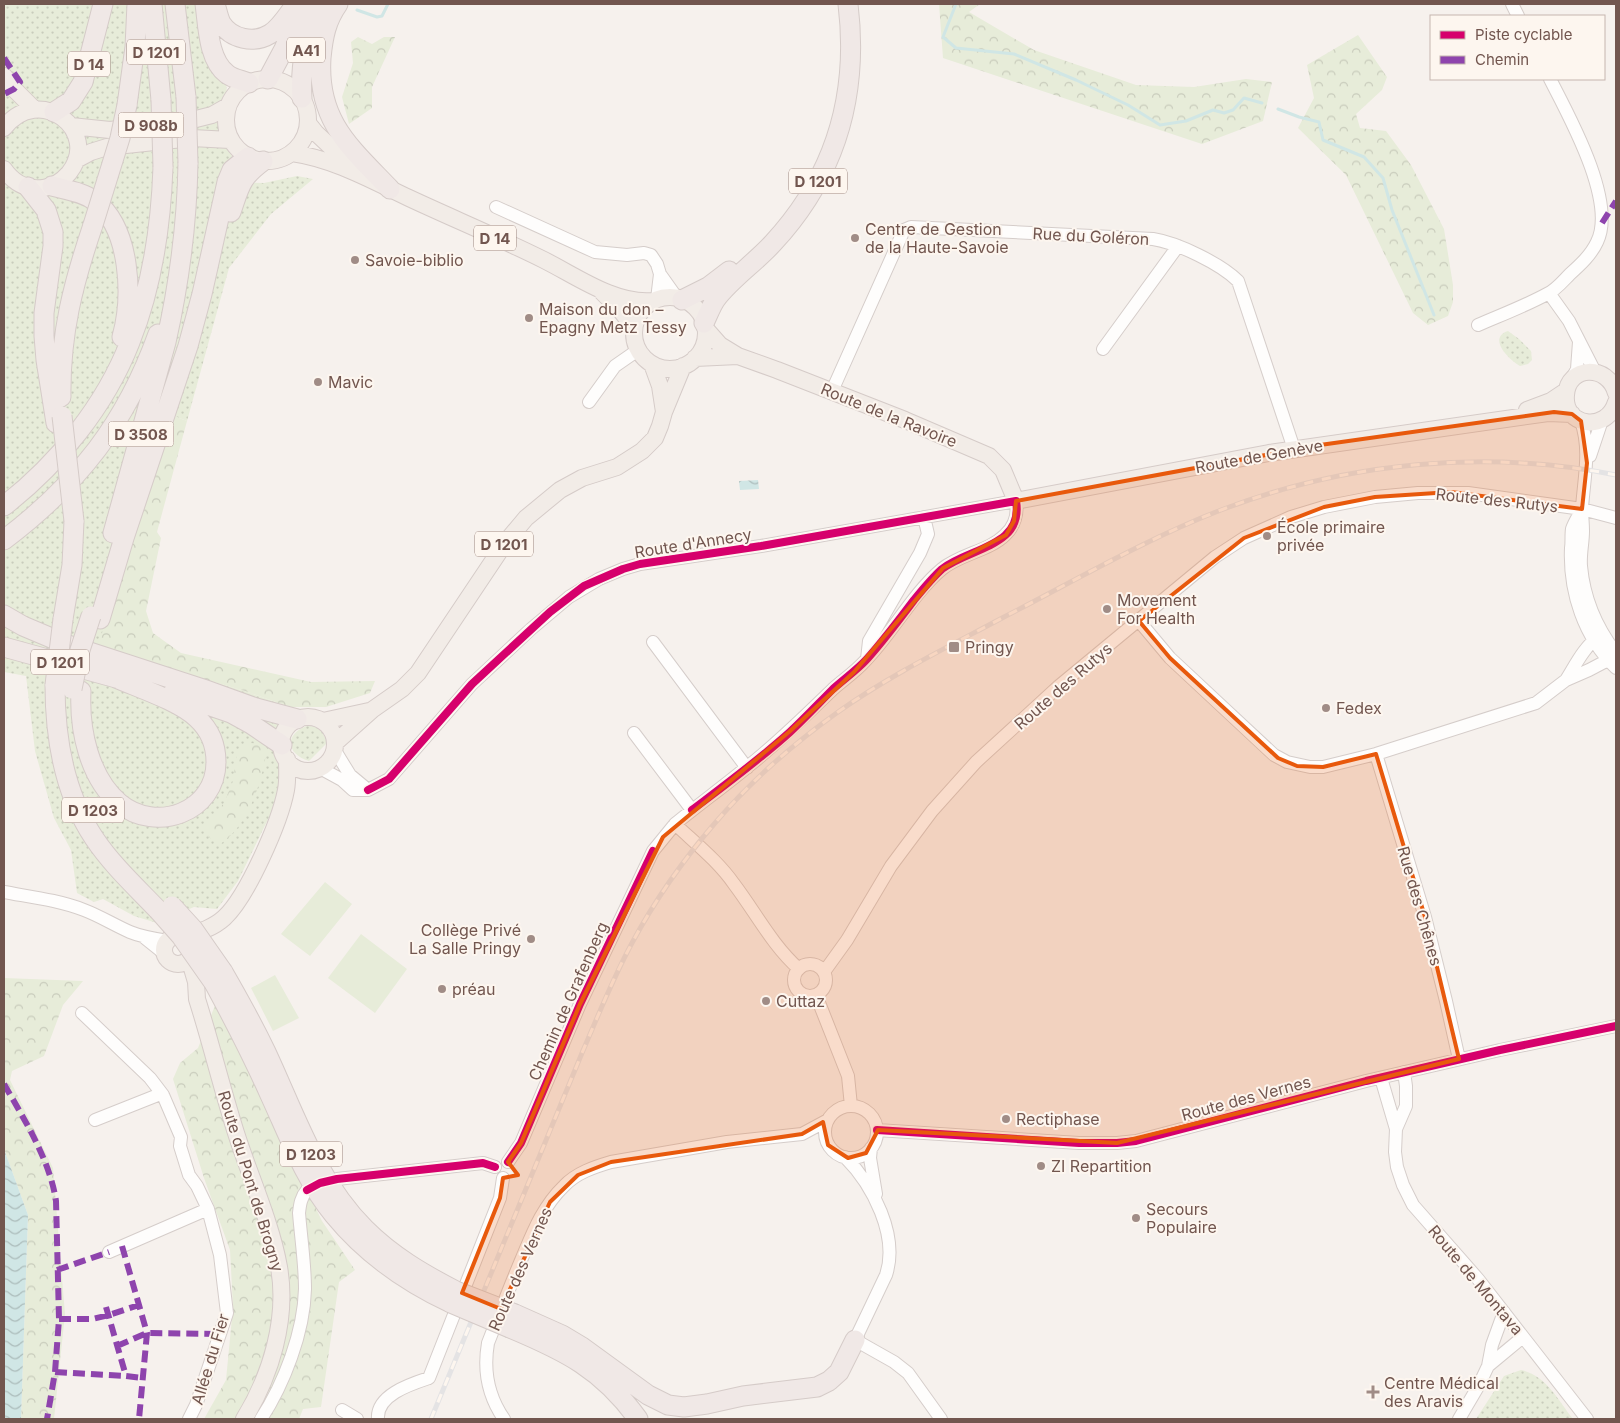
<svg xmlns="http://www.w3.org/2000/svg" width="1620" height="1423" font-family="Inter,sans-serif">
  <defs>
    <pattern id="grass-dots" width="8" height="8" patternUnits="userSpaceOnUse" patternTransform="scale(1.25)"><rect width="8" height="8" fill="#e7ecd9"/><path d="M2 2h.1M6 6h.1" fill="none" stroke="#c9ccbc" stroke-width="1.8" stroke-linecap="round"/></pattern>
    <pattern id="forest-crowns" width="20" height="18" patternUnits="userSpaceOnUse" patternTransform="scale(1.25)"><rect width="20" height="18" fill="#e7ecd9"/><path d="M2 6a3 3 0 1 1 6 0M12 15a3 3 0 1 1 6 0" fill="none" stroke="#c9ccbc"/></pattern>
    <pattern id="water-waves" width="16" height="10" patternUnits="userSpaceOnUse" patternTransform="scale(1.25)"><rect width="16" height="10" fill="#d0e6e5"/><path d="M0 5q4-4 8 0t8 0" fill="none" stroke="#adbdbc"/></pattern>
  </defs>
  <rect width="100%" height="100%" fill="#f6f1ed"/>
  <path fill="url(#grass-dots)" d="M4,4H209L220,48L224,57L234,182L264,183L297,176L313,179L271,214L229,268L187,421L174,416L98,648L245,691L290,707L273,746L283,780L274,807L238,881L217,909L194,907L157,923L134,916L103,899L94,902L77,893L71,850L54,818L35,751L26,676L4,672Z
    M1508,331L1519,339L1531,351L1532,360L1528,364L1520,366C1509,360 1487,338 1508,331Z
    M307,726C319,725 324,733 327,743L309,761C286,754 284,734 307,726Z
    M1521,1370C1546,1375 1558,1400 1573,1419H1476L1504,1376Z"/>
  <path fill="url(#forest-crowns)" d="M939,4H980L969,12L1034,50L1136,85L1194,87L1246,79L1272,82L1263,121L1202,144L943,58Z
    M1358,35L1387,77L1382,90L1356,114L1360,128L1386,131L1411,165L1444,229L1453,285V302L1448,316L1428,325L1413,313L1346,175L1298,128L1314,98L1307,65Z
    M358,37L372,44L384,37H395L372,87V108L349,124L342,97L353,63L351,42Z
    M174,416L187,421L157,532L161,538L146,611L153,633L181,653L311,682L375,681L370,693L326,707H290L245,691L97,648Z
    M252,743L267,748C262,782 249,825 219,845L210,838L203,829L224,803L233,781L237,753L243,746Z
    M4,978L83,981L63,1005L44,1056L12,1071L10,1080L53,1168L65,1314L54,1419H21L28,1215L4,1149Z
    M216,1003L322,1221L355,1270L339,1282L321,1407L303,1409L299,1419H204L226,1380L233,1307L230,1250L204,1178L173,1079L180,1063L198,1048Z"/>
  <path fill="#e7ecd9" d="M325,882L352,904L310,956L281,934Z
    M361,934L407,969L375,1013L328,978Z
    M275,975L299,1018L273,1031L251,988Z"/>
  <path fill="url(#water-waves)" d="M758,480L759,489L740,490L739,481Z
    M4,1149L28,1215L21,1419H4Z"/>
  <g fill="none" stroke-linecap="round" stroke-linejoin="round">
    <path stroke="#d0e6e5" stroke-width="3" d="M956,4L943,37L956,48L1014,54L1076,80L1128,105L1160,125L1186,121L1213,110L1224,113L1233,110L1244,98L1262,103
      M357,10L377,17L382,16L388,4
      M1278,109L1299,117L1319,122L1323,140L1364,157L1383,178L1392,210L1434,315"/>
    <g stroke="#d5cdca" stroke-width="14">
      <path id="minor" d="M1512,4L1518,16
        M496,207L595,252L627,255L644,253L651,255L657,264L660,274L657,299
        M660,274L677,298
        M1549,293L1569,321L1595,372
        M1478,325C1501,315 1525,306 1547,294C1556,290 1563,281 1570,274C1580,265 1591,255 1597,242C1617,202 1569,116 1550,79
        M1103,349L1178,246
        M1571,380L1577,369L1579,342
        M832,391L904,230L911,227L1153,239C1178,243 1221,264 1238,281L1294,449
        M589,402L615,366L638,350
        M1581,421C1591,450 1584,478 1582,508C1582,516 1583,523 1583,531C1583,543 1580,554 1581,566C1584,599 1596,627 1616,653
        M1590,456L1602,420
        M1581,511C1578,517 1574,523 1572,529C1571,535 1572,542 1571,548C1569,592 1584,637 1616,668
        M1139,621L1170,658L1274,755L1287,762L1310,767H1323L1376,754L1536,703L1566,680L1589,670L1608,660L1616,653
        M653,642L747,768
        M867,659L869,641L920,553L928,534L924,517
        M1566,680C1576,664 1584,647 1600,635
        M634,733L692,810
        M334,749L350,775L368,790
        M1376,754L1425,917L1446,1001L1459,1059
        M320,768L342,780L353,790H368L389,779L472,684L531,629L569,597L599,579L623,569L640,564L761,546L1016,501C1018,513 1015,526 1005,535C989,551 960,554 942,569C912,594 892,634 864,662C855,672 843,680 833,689C805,716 777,744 746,768C723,787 698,805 675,824C695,843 718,861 734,884C756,913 772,945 799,969
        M4,892C31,897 58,900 84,910C100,916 114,925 130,932C142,937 155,939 168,941
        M145,938L165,954
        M794 980a16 16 0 1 1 32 0a16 16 0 1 1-32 0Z
        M824,972L847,940L891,866L932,811L976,762L1059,686L1215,557L1244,538L1291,517L1324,507L1375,497L1418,493H1468L1582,509L1616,518
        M816,995L848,1076L851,1106
        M82,1013L150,1078L163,1095
        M1381,1078L1396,1129L1395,1152L1397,1167L1403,1185L1413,1205L1478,1279L1587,1419
        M825 1132a26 26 0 1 1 52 0a26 26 0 1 1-52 0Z
        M95,1120L158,1095H163L181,1137L180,1146L189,1175L197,1186L208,1209
        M1396,1129L1406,1106V1086L1404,1072
        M877,1130L1079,1143H1117L1136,1141L1366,1081L1500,1050L1616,1026
        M871,1148L870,1158L876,1194
        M845,1157C873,1185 899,1236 886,1275L855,1340L894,1362L908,1373L941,1419
        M508,1162L521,1143L580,1004L653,851L675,824
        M337,1179L483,1163L495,1167
        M109,1252L208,1209L220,1255L227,1313L196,1405L189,1419
        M1488,1366L1523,1337
        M342,1410L357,1419
        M261,1419C284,1384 304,1332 305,1289C305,1264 301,1238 299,1213C300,1204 301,1197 307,1190
        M378,1419C376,1395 411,1384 429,1378L500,1198L503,1178
        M504,1419C488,1396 483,1372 488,1343C499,1315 510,1286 522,1258C533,1232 543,1206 564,1186C576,1173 594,1167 611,1162L727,1142L802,1134L828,1120
        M1459,1419L1479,1385L1488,1366L1492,1345L1504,1312"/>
    </g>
    <g stroke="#d5cbc8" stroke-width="18">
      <path id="major" d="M4,76L14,89L34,109
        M226 120a41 41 0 1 1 82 0a41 41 0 1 1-82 0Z
        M308,123L316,133L352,167
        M71,126L110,130L192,120L212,115L228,106
        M4,128C39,82 102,131 69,173C62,181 53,187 43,188C26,190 13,182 4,169
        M292,153C334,159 371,180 409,198C454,219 500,238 544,260C576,276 616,305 653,301
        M76,160L91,152L107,147L192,138L230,140
        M602,292L621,311L634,328
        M634 333a36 36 0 1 1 72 0a36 36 0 1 1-72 0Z
        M705,328L720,345L738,356L777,370L905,420L989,456L1003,470L1016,501L1269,453L1548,413L1572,414
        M695,358L738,356
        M652,364L660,386L664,412
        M1616,393C1608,364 1568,365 1566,395C1563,427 1607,433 1616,402
        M1527,410L1551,401L1566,391
        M281 744a27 27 0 1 1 54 0a27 27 0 1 1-54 0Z
        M323,721L369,711
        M335,743L372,710L402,689L418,673L505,543L526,518L560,490L582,478L617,467L642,451L655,438L660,426L664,412L683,366
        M186,936C199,932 213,928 224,918C247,897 280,822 286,790C288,780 287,770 287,759
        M164 950a14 14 0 1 1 28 0a14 14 0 1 1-28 0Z
        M189,958L196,982L197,999C211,1043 222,1089 236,1133C250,1177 271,1222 279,1267C288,1319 271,1375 244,1419"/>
    </g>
    <g stroke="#d5cbc8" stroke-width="21">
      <path id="highway" d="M152,4L161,100
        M175,4L186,97
        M205,4C208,25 208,60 227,74C233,79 242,80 249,83
        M215,4C217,10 218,17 221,23C231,39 254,44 270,34C281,27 288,14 296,4
        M338,4C326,21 323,37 321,58C317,121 350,147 390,189
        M268,79L284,49L302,7
        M302,98C300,68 305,30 323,4
        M127,105L135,47L137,4
        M54,112L71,101L83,82L103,4
        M52,186C67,190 83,192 95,201C131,229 133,297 122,337
        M28,187L46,210L53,232V246L44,313V336L46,360L56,423
        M231,212C240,186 240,178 263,161
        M682,300L708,287L729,271
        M704,323C708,315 711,306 716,299C731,279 756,262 773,243C836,175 859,95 848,4
        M61,397C60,334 73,284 93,225
        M4,506C58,464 105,406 130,342C152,287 161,225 163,167
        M113,533L166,342C179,284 187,223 188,163
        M4,540C79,483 126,423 158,334
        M4,615L23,626L68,645L203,689L256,708L297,719
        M63,619L72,565L74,521
        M100,619L124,538L188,346L202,294L227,182L232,170L248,157
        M4,647L127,681
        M55,685C55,738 64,793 94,838C112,865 136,887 158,910
        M81,691C79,730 89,777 119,803C156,834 216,812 216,762C216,745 210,730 197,718C179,701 139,688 116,678
        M173,693L231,713L251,724L282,745
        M223,972C238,998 253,1025 266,1052C295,1114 316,1180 365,1229C392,1256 423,1274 456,1291
        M214,983C234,1020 253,1057 270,1095C289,1136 305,1180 334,1215C366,1254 406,1282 451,1303
        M515,1314L562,1335L582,1347L648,1395L668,1405L684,1407L707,1404L743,1396L817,1387L829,1381L839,1372L855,1340
        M510,1328C565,1351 602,1369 638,1419"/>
    </g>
    <use href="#minor" stroke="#fefdfc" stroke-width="12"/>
    <use href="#major" stroke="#f2ece7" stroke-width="16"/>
    <use href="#highway" stroke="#f0e8e6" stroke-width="19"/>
    <g stroke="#e4e3e4" stroke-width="5">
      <path id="rail" d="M431,1419L582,1053C598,1016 613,978 632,943C655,900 684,859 715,823C751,781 793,744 838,712C890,675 948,647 1004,617C1076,580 1146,539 1221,510C1346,462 1486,449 1616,475"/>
    </g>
    <use href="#rail" stroke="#fdf6ef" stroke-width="3" stroke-dasharray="9" stroke-linecap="butt"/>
    <g stroke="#d5cbc8" stroke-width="21" stroke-linecap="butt">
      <path id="highway-bridge" d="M186,97L188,163
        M161,100L163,167
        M93,225L120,138L127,105
        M62,416L74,521
        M55,685L63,619
        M72,689L80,650L91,616
        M172,906L193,929L223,972
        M158,910L181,936L214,983
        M456,1291L515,1314
        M451,1303L510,1328"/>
    </g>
    <use href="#highway-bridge" stroke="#f0e8e6" stroke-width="19"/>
    <path stroke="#8e44ad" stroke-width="6" stroke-dasharray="12 6" stroke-linecap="butt" d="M4,58L20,82L14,89L4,94
      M1602,223L1616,201
      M4,1084C24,1119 50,1160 56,1201L59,1319L55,1372L47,1419
      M122,1246L147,1333L139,1419
      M57,1270L109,1252
      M106,1307L126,1376L143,1378
      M59,1319H92L109,1315L139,1305
      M117,1346L147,1333L220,1334
      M55,1372L126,1376"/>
    <g stroke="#fdf6ef" stroke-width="11">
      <path id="cycleway" d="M368,790L389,779L472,684L550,612L584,586L623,569L640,564L761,546L1016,501C1024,547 968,548 942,569C932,578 923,589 914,600C899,620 884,640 867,659C857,670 844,679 833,689C819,703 805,718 790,732C759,760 725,785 692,810
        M877,1130L1079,1143H1117L1136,1141L1366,1081L1500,1050L1616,1026
        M508,1162L521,1143L580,1004L653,851
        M307,1190L320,1183L337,1179L483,1163L495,1167"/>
    </g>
    <use href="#cycleway" stroke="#d6006c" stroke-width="8"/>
  </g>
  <path fill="#e8590c" fill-opacity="0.2" stroke="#e8590c" stroke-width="4" stroke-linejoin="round" d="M1554,412L1572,414L1581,421L1587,463L1582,509L1451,492L1375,497L1324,507L1244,538L1139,621L1170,658L1278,758L1297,766L1323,767L1376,754L1425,917L1459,1059L1117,1143L878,1130L866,1153L848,1158L828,1145L823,1122L802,1134L611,1162L578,1175L550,1202L501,1309L462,1293L500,1198L503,1178L518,1175L508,1162L521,1143L580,1004L663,837L789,732L854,672L943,568L1006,535L1014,521L1016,501L1320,445Z"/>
  <g fill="#a08c86" stroke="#fdf6ef" stroke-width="2">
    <circle cx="855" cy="238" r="5"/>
    <circle cx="355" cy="260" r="5"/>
    <circle cx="529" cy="318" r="5"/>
    <circle cx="318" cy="382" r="5"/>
    <circle cx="1267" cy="536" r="5"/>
    <circle cx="1107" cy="609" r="5"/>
    <rect x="948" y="641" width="12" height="12" rx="2.5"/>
    <circle cx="1326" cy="708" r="5"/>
    <circle cx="531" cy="939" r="5"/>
    <circle cx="442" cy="989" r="5"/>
    <circle cx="766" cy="1001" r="5"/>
    <circle cx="1006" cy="1119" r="5"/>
    <circle cx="1041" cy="1166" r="5"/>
    <circle cx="1136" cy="1218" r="5"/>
    <path d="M1370.5 1384.5h5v5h5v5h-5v5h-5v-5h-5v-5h5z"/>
  </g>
  <g text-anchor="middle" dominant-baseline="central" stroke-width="4" stroke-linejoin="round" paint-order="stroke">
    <g fill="#fdf6ef" stroke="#9c867f" stroke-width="1">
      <rect x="287" y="37.5" width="38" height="25" rx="4"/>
      <rect x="127" y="39.5" width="58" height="25" rx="4"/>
      <rect x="68" y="51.5" width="42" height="25" rx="4"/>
      <rect x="118.5" y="112.5" width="65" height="25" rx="4"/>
      <rect x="789" y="168.5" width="58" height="25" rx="4"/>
      <rect x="474" y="225.5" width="42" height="25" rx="4"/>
      <rect x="108.5" y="421.5" width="65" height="25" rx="4"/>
      <rect x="475" y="531.5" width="58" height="25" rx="4"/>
      <rect x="31" y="649.5" width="58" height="25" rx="4"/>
      <rect x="62" y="797.5" width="62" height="25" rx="4"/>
      <rect x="280" y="1141.5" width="62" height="25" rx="4"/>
    </g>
    <g font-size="15" font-weight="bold" fill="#72564f">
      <text x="306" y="50">A41</text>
      <text x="156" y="52">D 1201</text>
      <text x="89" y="64">D 14</text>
      <text x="151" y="125">D 908b</text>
      <text x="818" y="181">D 1201</text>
      <text x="495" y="238">D 14</text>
      <text x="141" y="434">D 3508</text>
      <text x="504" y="544">D 1201</text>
      <text x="60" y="662">D 1201</text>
      <text x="93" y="810">D 1203</text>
      <text x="311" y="1154">D 1203</text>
    </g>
    <g font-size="16" fill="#72564f" stroke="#fdf6ef" text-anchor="start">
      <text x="865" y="229">Centre de Gestion<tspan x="865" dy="18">de la Haute-Savoie</tspan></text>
      <text x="365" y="260">Savoie-biblio</text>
      <text x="539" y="309">Maison du don –<tspan x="539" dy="18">Epagny Metz Tessy</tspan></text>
      <text x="328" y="382">Mavic</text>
      <text x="1277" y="527">École primaire<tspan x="1277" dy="18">privée</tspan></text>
      <text x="1117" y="600">Movement<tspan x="1117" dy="18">For Health</tspan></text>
      <text x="965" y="647">Pringy</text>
      <text x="1336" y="708">Fedex</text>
      <text x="521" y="930" text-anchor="end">Collège Privé<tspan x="521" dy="18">La Salle Pringy</tspan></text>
      <text x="452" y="989">préau</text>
      <text x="776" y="1001">Cuttaz</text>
      <text x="1016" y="1119">Rectiphase</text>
      <text x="1051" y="1166">ZI Repartition</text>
      <text x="1146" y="1209">Secours<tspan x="1146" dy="18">Populaire</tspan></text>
      <text x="1384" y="1383">Centre Médical<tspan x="1384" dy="18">des Aravis</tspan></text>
    </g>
    <g font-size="16" fill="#72564f" stroke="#fdf6ef">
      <text transform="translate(1091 236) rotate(3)">Rue du Goléron</text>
      <text transform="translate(889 415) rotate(22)">Route de la Ravoire</text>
      <text transform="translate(1259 456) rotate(-10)">Route de Genève</text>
      <text transform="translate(1497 500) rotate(6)">Route des Rutys</text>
      <text transform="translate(693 543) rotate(-9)">Route d'Annecy</text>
      <text transform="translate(1063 686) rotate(-41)">Route des Rutys</text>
      <text transform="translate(1420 906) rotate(74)">Rue des Chênes</text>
      <text transform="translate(568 1001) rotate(-66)">Chemin de Grafenberg</text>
      <text transform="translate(1246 1098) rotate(-15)">Route des Vernes</text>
      <text transform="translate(251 1181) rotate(73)">Route du Pont de Brogny</text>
      <text transform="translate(520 1269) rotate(-66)">Route des Vernes</text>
      <text transform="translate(1476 1280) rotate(50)">Route de Montava</text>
      <text transform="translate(210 1359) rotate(-73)">Allée du Fier</text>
    </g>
  </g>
  <rect width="1620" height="1423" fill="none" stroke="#72564f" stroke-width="10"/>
  <rect x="1430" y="15" width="175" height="65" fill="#fdf6ef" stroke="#c5b6af"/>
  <rect x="1440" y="31" width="25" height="8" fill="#d6006c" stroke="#c5b6af"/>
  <text x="1475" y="40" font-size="15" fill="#72564f">Piste cyclable</text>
  <rect x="1440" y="56" width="25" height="8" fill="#8e44ad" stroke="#c5b6af"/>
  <text x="1475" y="65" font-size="15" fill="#72564f">Chemin</text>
</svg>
